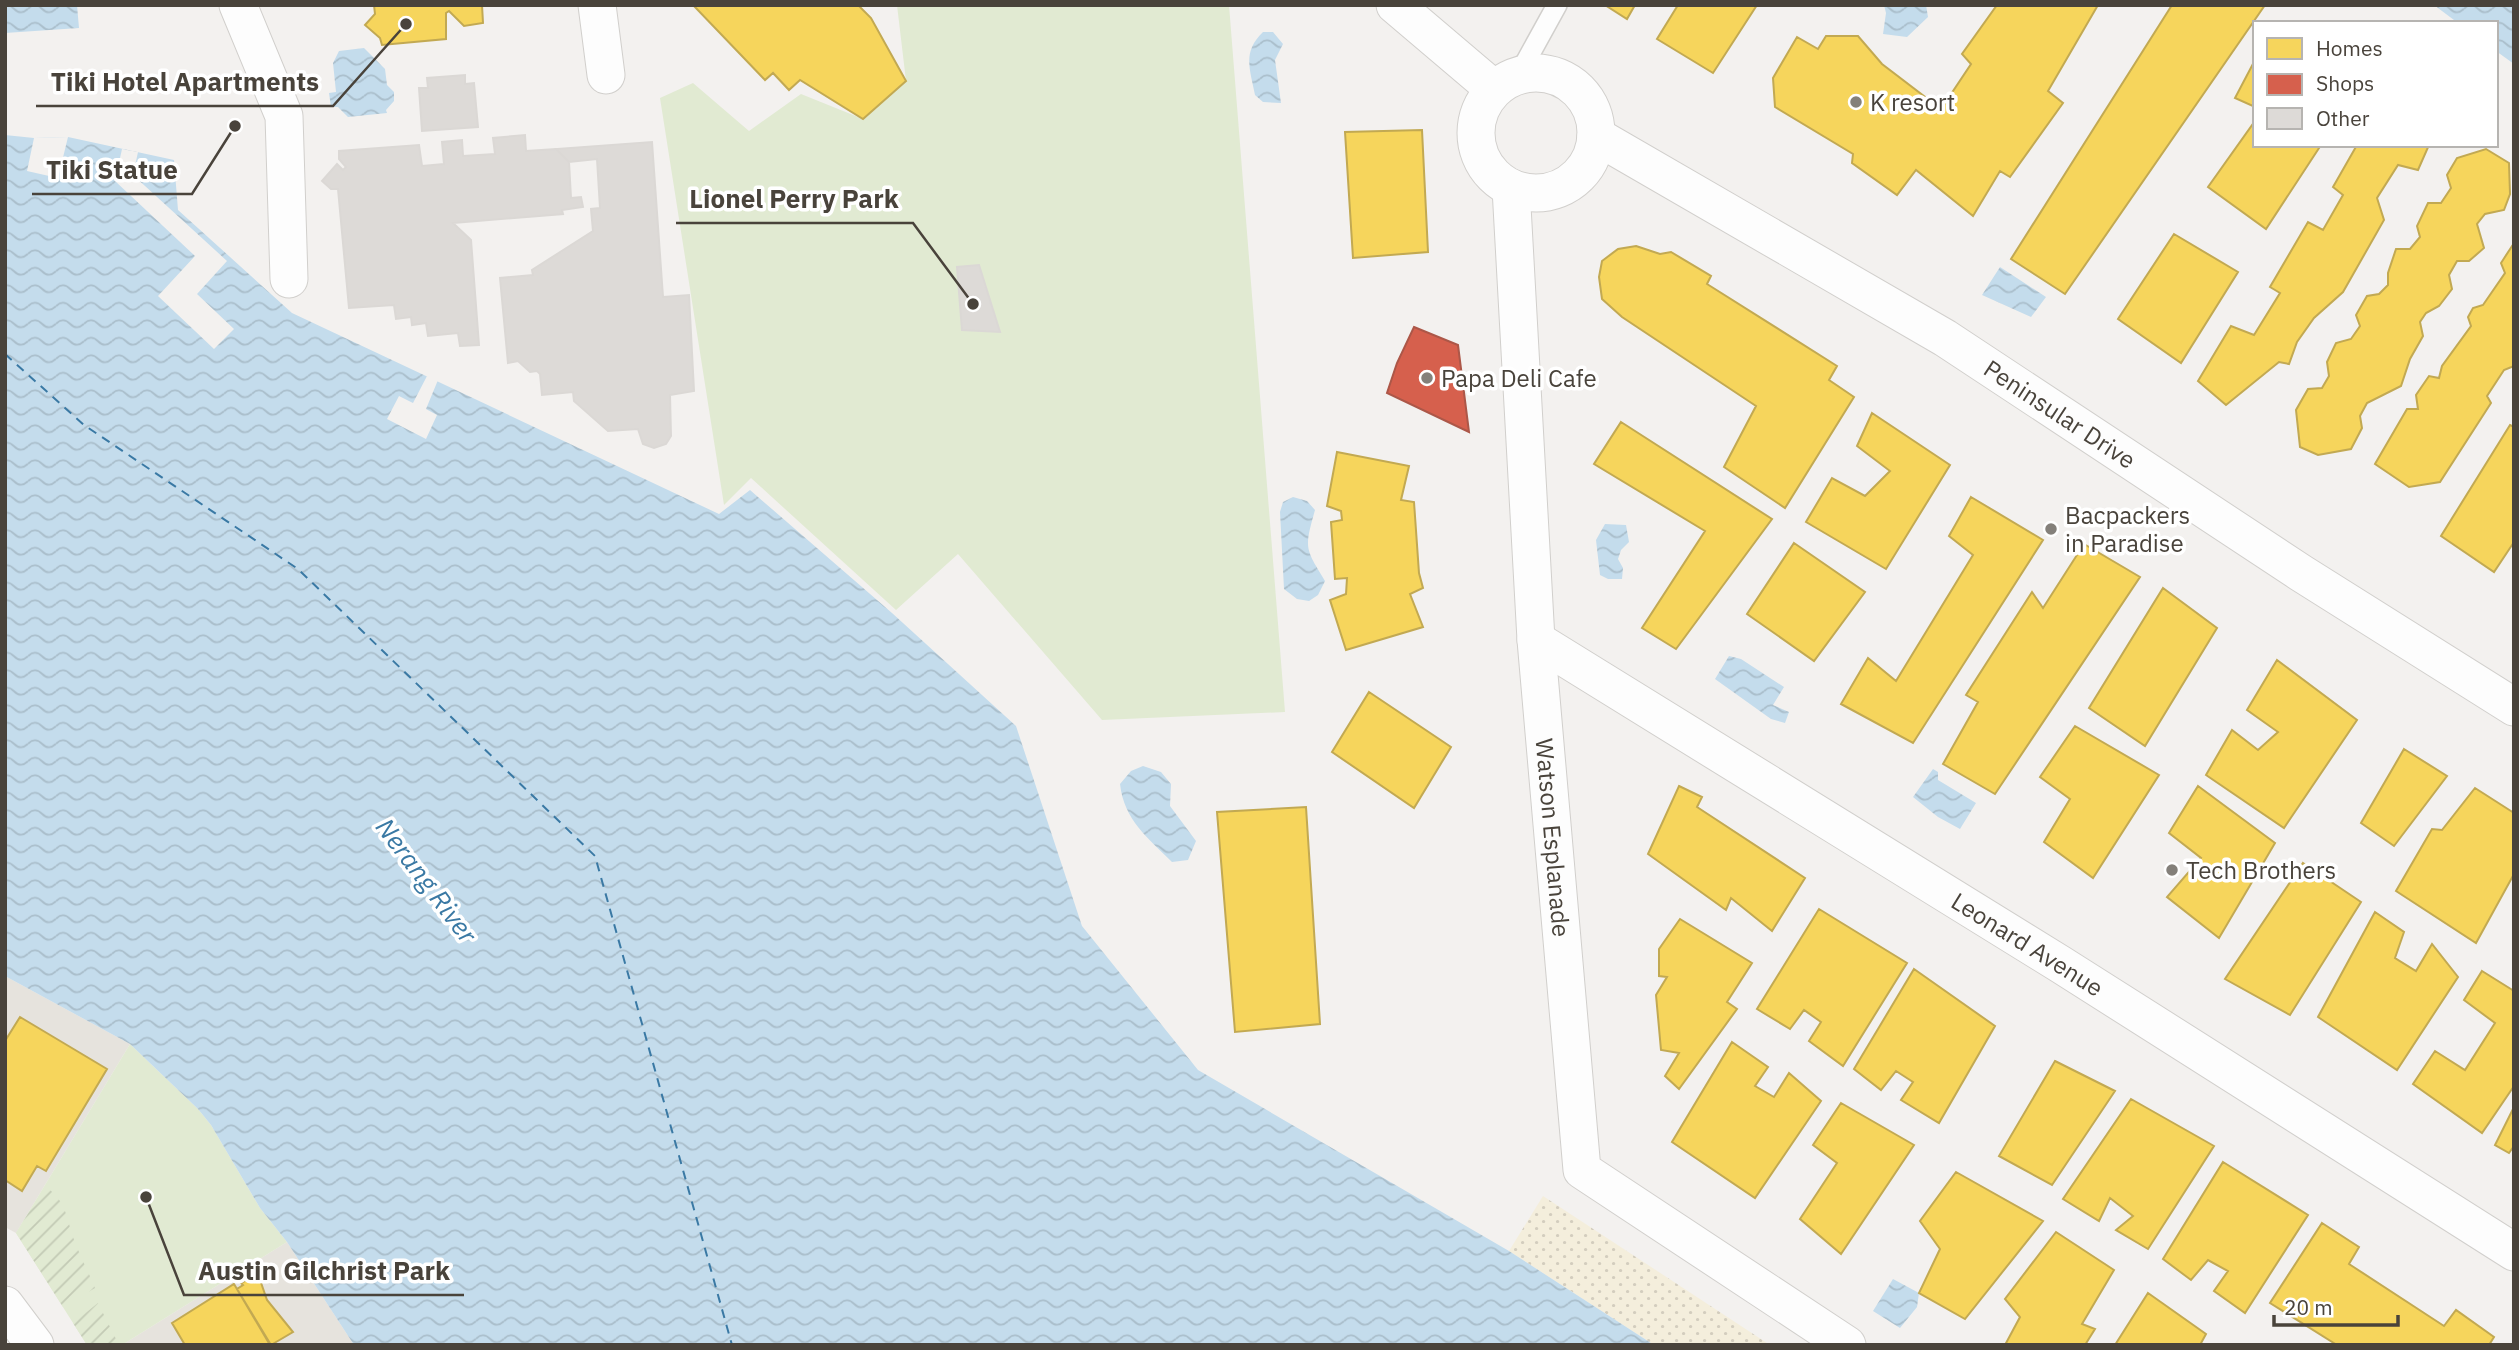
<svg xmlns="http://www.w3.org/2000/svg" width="2519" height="1350" font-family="'IBM Plex Sans',sans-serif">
  <defs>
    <pattern id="sand-dots" width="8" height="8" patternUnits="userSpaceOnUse" patternTransform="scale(1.75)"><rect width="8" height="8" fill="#f4eedc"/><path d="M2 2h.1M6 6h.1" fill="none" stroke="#d3cdbe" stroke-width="1.8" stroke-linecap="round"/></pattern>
    <pattern id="garden-furrows" width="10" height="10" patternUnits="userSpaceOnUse" patternTransform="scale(1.75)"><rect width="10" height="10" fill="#e1ead2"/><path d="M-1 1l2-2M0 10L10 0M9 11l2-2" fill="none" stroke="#c3cab5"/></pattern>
    <pattern id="water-waves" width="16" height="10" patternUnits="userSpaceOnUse" patternTransform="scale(1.75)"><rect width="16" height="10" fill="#c4dcec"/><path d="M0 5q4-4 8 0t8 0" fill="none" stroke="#aabecb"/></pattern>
  </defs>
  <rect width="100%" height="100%" fill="#f3f1ef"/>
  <path fill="#e6e3dd" d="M5,976L130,1044L16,1233L5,1227Z
    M287,1242L354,1345H122Z"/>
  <path fill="url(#sand-dots)" d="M1543,1196L1770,1345H1654L1509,1251Z"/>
  <path fill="#e1ead2" d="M897,5H1229L1285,712L1102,720L958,554L896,610L751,478L724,505L660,98L693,83L749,131L801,94L863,119L906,81Z
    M130,1044L198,1109L211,1125L260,1208L287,1242L122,1345H87L16,1233Z"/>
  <path fill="url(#garden-furrows)" d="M45,1186C69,1204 65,1217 75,1242C81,1258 89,1273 95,1288L63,1307L16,1233Z
    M98,1303L119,1345H87L73,1323Z"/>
  <path fill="url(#water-waves)" d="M5,5H77L79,28L5,33Z
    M1884,5H1926L1928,17L1907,37L1883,34L1886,13Z
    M2434,5H2514V64L2496,51V23H2458Z
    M1263,32H1273L1283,44L1275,60L1281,103L1263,102L1255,95C1250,69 1242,52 1263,32Z
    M364,48L385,69L387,85L394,92V101L386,110L387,113L348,117L338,107H331L329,93L336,92L333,63L339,51Z
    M5,135L34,138L68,137L174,160L178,210L292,313L719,514L750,490L892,613L1016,726L1082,926L1198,1070L1509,1251L1654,1345H354L287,1242L260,1208L211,1125L198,1109L130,1044L5,976Z
    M2000,267L2046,297L2031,317L1982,295Z
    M1293,497L1307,501L1315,510C1304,549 1305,548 1325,581L1318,595L1309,601L1297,599L1284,589L1280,512L1283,502Z
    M1605,524L1626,525L1629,542L1621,550L1618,559L1623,568L1622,579H1608L1600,575L1596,540Z
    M1729,656L1741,659L1784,687L1773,705L1789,712L1785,723L1771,719L1715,679Z
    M1143,766L1161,772L1171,784L1170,806L1196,841L1188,860L1172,862C1148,838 1124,820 1120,784L1131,771Z
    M1933,769L1938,772V780L1976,803L1960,829L1938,817L1913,797Z
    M1893,1279L1919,1293L1917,1307L1900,1328L1873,1311Z"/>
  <path fill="#f3f1ef" d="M68,137L58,178L27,171L34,138Z
    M122,149L138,152L133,175L227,261L197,294L234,329L214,349L158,296L195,256L115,181Z
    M427,376L438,380L426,409L437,415L426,439L387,419L399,396L413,403Z"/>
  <path fill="#f6d55c" stroke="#c2a952" stroke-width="2" d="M374,5H482L483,23L464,26L449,11L446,13V39L382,45L380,38L365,25L375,14Z
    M693,5H858L871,18L906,81L863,119L800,80L789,90L773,73L765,80Z
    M1605,5H1635L1627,19Z
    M1678,5H1757L1713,73L1657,39Z
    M1997,5H2098L2048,91L2063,103L2010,177L2000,171L1973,216L1916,170L1897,195L1852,163L1853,154L1775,107L1773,78L1797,37L1818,49L1826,36H1858L1882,64L1941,109L1971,64L1962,54Z
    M2172,5H2265L2065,294L2011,259Z
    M2255,60V107L2235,98Z
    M2255,121V145H2321L2266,229L2208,187Z
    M1422,130L1428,252L1353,258L1345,132Z
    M2357,145H2429L2418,170L2398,165L2377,198L2384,220L2343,292L2314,318L2297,342L2289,364L2279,362L2226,405L2198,381L2231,326L2254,335L2280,293L2270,287L2308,222L2323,230L2343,195L2333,187Z
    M2486,149L2509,163L2510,194L2504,210L2485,214L2477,224L2484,248L2469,261H2457L2449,275L2452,289L2439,306L2426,313L2420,322L2423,336L2410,359L2401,386L2367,403L2360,416L2362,428L2351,449L2318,455L2300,447L2296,410L2308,389L2322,388L2329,376L2327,362L2336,343L2351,339L2360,326L2356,315L2367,296L2379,294L2388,285V273L2396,249H2410L2420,237L2417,226L2428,203H2441L2451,188L2447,175L2457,158Z
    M2174,234L2238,272L2181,363L2118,319Z
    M2514,243V366L2504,370L2487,396L2491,403L2440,482L2409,487L2375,464L2407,409H2418L2416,395L2429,376L2439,378L2442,366L2471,326L2468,317L2473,308L2483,305L2505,273L2501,263Z
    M1636,246L1660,254L1671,252L1711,276L1707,284L1837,366L1829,380L1854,397L1785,508L1724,467L1756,406L1622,317L1602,299L1599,277L1602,261L1618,249Z
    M1872,413L1950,465L1886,569L1806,522L1832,478L1865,496L1890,471L1857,446Z
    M1621,422L1772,519L1676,649L1642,628L1705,531L1594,464Z
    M2510,425L2514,427V542L2494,572L2441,536Z
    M1337,452L1409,466L1401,500L1414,502L1419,573L1423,588L1410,594L1423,627L1346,650L1330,600L1346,594L1347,578L1335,579L1331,522L1342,520L1341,511L1327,506Z
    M1971,497L2043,540L1913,743L1841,704L1868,658L1896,681L1973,555L1949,536Z
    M1794,543L1865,592L1814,661L1747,614Z
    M2084,544L2140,577L1995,794L1943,764L1978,702L1966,695L2032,592L2043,608Z
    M2163,588L2217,628L2145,746L2089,708Z
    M2277,660L2357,720L2284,828L2206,775L2232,730L2258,750L2278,732L2247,710Z
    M1369,692L1451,747L1414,808L1332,752Z
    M2075,726L2159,775L2093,878L2044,842L2070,799L2040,777Z
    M2404,749L2447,776L2394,846L2361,823Z
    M1679,786L1702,797L1697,807L1805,878L1772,931L1731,898L1726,910L1648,854Z
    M2198,786L2275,843L2219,938L2167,897L2201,858L2169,833Z
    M2475,788L2514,813V874L2476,943L2396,891L2432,829L2442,830Z
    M1306,807L1320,1024L1235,1032L1217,812Z
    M2303,863L2361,902L2290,1015L2225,979Z
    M1819,909L1907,963L1843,1066L1809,1041L1821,1022L1804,1010L1790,1029L1757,1009Z
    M2375,912L2404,932L2395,958L2416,971L2432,944L2458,977L2397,1070L2318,1017Z
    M1680,919L1752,963L1727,1002L1737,1009L1679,1089L1665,1076L1679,1053L1661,1050L1656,995L1667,977L1659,976V949Z
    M1914,969L1995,1026L1939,1123L1901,1100L1913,1082L1896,1071L1881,1090L1854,1069Z
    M2482,971L2514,991V1086L2482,1133L2413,1084L2435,1051L2465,1070L2495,1023L2464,1000Z
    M20,1017L107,1069L46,1171L37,1166L22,1191L5,1180V1041Z
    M1732,1042L1768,1067L1755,1086L1774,1097L1789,1073L1821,1101L1755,1198L1672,1142Z
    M2055,1061L2115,1091L2052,1185L1999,1156Z
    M2131,1099L2214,1146L2148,1249L2116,1230L2133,1216L2110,1198L2099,1221L2063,1199Z
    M1841,1103L1914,1145L1841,1254L1800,1219L1837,1163L1813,1145Z
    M2514,1107V1146L2509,1153L2495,1145Z
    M2223,1162L2308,1215L2245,1313L2214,1291L2228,1271L2208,1260L2191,1280L2163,1259Z
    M1956,1172L2043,1221L1965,1319L1919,1293L1940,1249L1920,1221Z
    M2322,1223L2359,1247L2349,1264L2444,1326L2456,1310L2494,1337L2489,1345H2337L2270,1303Z
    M2056,1232L2114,1270L2082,1324L2095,1329L2085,1345H2005L2020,1317L2005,1299Z
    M258,1274L267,1300L293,1332L271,1345L237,1289L243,1285L241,1283Z
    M234,1284L270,1345H185L172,1323Z
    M2148,1293L2206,1334L2200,1345H2115Z"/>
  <path fill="#d6604d" stroke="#ac5748" stroke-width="2" d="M1414,327L1458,345L1469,432L1387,393L1397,363Z"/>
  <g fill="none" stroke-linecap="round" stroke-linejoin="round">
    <path stroke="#3a79a4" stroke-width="2" stroke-dasharray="9 7" stroke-linecap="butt" d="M5,354L84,425L298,569L595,856L732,1345"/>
  </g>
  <path fill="#dddad7" stroke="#dbd8d5" stroke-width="2" d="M465,75V84L474,83L478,127L422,131L419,88H428L427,78Z
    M525,135L526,151L556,149L569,162L571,198L581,197L583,207L562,210L563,214L453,223L471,240L479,345L460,346L458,333L428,336L426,323L412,325L411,317L396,319L394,305L349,308L338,189H331L322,181L337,164L343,170L346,167L339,159V151L419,145L422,166L444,164L442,142L462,140L463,156L495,154L493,138Z
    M652,142L663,297L689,295L694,391L670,395L671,436L666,444L654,448L643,444L638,429L608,431L574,401L573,392L542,395L540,374L537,371L530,372L518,361L508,363L500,278L533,275L532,270L593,231L591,209L600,208L597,159L569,162L556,149Z
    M979,265L1000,332L962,330L957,267Z"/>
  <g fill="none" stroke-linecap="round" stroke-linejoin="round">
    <g stroke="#d1cfcc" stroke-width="22">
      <path id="lane" d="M1519,74L1557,5"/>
    </g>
    <g stroke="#d1cfcc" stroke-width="39">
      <g id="street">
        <path d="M238,5L284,116L289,279"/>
        <path d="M597,5L606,75"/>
        <path d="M1395,5L1494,89"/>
        <circle cx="1536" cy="133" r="60"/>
        <path id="s1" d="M1596,136L1945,338L2301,573L2514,707"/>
        <path id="s2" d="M1511,188L1536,640L1582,1170L1847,1345"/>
        <path id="s3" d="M1536,640L2060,964L2514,1252"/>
        <path d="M5,1305L35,1345"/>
      </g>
    </g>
    <use href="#lane" stroke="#fdfdfd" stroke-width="19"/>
    <use href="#street" stroke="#fdfdfd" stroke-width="37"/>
  </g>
  <g fill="#84807a" stroke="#fff" stroke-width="2.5">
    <circle cx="1856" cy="102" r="7"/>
    <circle cx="1427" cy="378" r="7"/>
    <circle cx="2051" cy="529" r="7"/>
    <circle cx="2172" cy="870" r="7"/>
  </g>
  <g text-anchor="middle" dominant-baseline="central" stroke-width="7" stroke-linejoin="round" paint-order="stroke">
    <g font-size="24" fill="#49433b" stroke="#fff" text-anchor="start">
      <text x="1870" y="102">K resort</text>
      <text x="1441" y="378">Papa Deli Cafe</text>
      <text x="2065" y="515">Bacpackers<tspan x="2065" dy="28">in Paradise</tspan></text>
      <text x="2186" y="870">Tech Brothers</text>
    </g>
    <g font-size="24" fill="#49433b" stroke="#fff">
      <text stroke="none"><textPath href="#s1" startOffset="541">Peninsular Drive</textPath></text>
      <text stroke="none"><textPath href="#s2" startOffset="651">Watson Esplanade</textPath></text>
      <text stroke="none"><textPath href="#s3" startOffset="578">Leonard Avenue</textPath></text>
    </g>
    <g font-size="26" font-style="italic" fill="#3a79a4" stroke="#fff">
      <text transform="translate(427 880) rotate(53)">Nerang River</text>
    </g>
  </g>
  <path fill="none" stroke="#49433b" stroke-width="2.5" d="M406 24L333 106H36M235 126L192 194H32M973 304L913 223H676M146 1197L184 1295H464"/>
  <g fill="#49433b" stroke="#fff" stroke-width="2.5">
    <circle cx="406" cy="24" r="7"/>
    <circle cx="235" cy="126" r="7"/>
    <circle cx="973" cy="304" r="7"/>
    <circle cx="146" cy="1197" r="7"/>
  </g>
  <g font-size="26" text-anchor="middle" font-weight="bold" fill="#49433b" stroke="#fff" stroke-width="7" stroke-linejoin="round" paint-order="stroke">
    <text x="185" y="91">Tiki Hotel Apartments</text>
    <text x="112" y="179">Tiki Statue</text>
    <text x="794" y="208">Lionel Perry Park</text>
    <text x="324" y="1280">Austin Gilchrist Park</text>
  </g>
  <rect width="2519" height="1350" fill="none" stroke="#49433b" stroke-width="14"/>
  <rect x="2253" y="21" width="245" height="126" fill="#ffffff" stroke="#b6b4b1" stroke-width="2"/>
  <rect x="2267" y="38" width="35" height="21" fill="#f6d55c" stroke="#b6b4b1" stroke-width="2"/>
  <text x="2316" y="56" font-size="21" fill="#49433b">Homes</text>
  <rect x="2267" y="74" width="35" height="21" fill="#d6604d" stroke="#b6b4b1" stroke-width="2"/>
  <text x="2316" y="91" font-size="21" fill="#49433b">Shops</text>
  <rect x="2267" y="108" width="35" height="21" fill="#dddad7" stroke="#b6b4b1" stroke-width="2"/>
  <text x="2316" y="126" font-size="21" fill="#49433b">Other</text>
  <path d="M2274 1315v10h124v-10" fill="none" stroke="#49433b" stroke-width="3.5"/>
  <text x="2284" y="1315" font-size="21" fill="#49433b" stroke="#ffffff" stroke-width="5" paint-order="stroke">20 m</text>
</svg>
